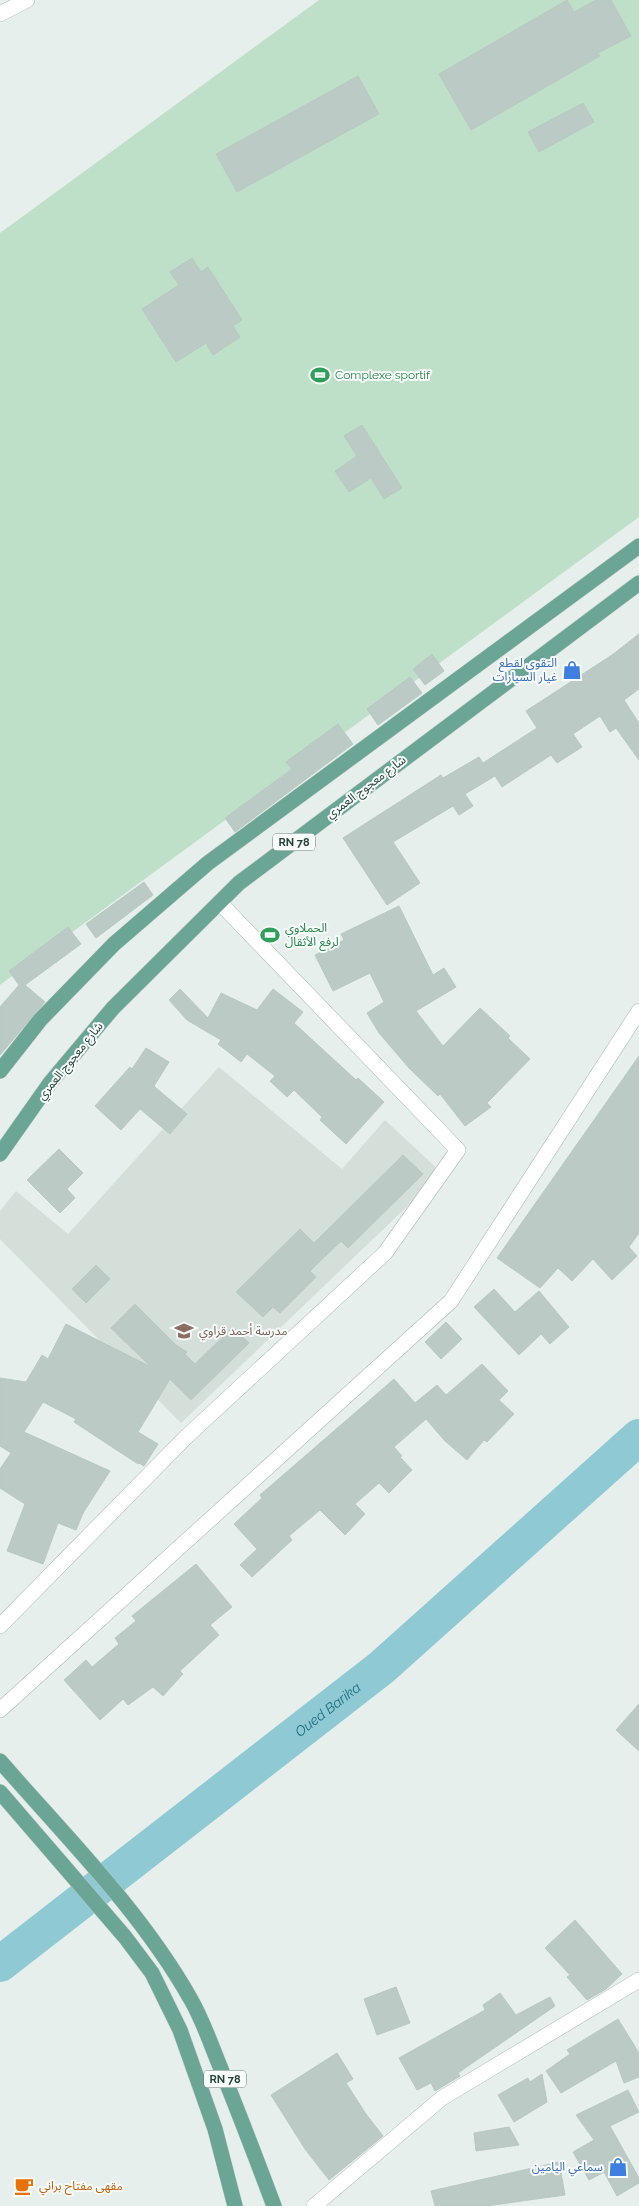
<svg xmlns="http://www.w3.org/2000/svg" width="639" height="2206" font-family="Raleway,'Noto Sans Arabic',sans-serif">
  <rect width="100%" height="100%" fill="#e6efeb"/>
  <path fill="#d4dfda" d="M219,1067L342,1169L385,1120L442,1173L181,1423L0,1239V1211L16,1191L68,1234Z"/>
  <path fill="#bfe0c8" d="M319,0H639V517L0,985V233Z"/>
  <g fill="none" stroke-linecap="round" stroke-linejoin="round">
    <path stroke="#8ec9d4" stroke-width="36" id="s1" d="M0,1964L381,1668L639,1437"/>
  </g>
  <path fill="#bbcac4" stroke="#b8c9c2" d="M567,0L574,12L596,0H611L631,36L598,53L600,56L471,130L439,74Z
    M358,76L379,114L237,192L216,154Z
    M583,103L594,122L539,152L528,132Z
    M192,258L201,272L208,267L242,320L233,326L240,337L213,355L206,343L176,362L142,309L179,285L170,272Z
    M362,425L402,488L384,499L371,478L349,492L335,471L357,456L344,436Z
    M639,634V689L624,700L639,723V760L616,728L610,732L600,716L573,734L582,747L557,763L551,755L502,787L495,776L465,794L473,806L459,815L453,806L393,842L420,883L387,905L343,838L441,775L443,778L479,757L483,763L537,728L526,711L612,655Z
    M432,654L444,671L425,685L413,669Z
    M410,677L422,693L378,725L367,709Z
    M338,724L353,744L235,832L225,818L292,769L286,762Z
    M144,882L153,895L96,938L86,924Z
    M399,906L433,975L444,968L456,987L416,1011L443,1046L480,1008L510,1036L508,1038L530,1059L487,1103L491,1107L465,1126L440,1094L438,1096L409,1068L379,1033L367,1013L384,1002L370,973L333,991L315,955L344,940L341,934Z
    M68,927L81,944L25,985L45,1002L0,1055V1007L19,985L9,971Z
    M180,989L208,1018L221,993L257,1010L273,989L303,1012L294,1023L356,1080L358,1078L384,1102L346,1144L320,1120L322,1117L294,1090L287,1097L270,1081L275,1076L247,1054L241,1062L218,1044L221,1040L187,1020L169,1000Z
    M146,1048L169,1062L154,1086L156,1088L187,1114L170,1134L140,1109L121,1130L95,1106L130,1067L132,1069Z
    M639,1056V1233L629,1247L637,1256L612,1280L593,1259L572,1281L558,1268L540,1288L497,1258Z
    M59,1149L83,1173L67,1189L75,1198L60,1213L27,1180Z
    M403,1155L423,1174L348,1248L341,1241L310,1271L316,1277L280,1313L273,1307L263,1317L236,1292L300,1229L314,1243Z
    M96,1265L110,1279L86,1303L72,1289Z
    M494,1289L515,1312L539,1291L569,1327L550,1344L541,1334L519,1355L474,1307Z
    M135,1304L176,1345L187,1352L185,1354L195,1364L233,1327L249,1343L191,1400L170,1379L138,1432L158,1444L144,1466L139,1463L138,1464L74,1422L76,1419L43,1402L24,1432L110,1471L83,1513L76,1530L58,1523L43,1564L7,1551L25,1504L0,1488V1469L11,1453L0,1446V1378L26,1382L42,1355L48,1359L66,1324L151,1367L111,1328Z
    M446,1322L462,1339L441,1359L425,1342Z
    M482,1364L508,1391L499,1400L514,1414L487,1442L484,1440L467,1460L445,1441L426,1419L394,1447L402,1456L400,1457L412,1470L389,1493L379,1483L355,1504L365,1514L345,1535L320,1510L289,1536L292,1540L252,1577L240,1565L257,1549L234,1524L262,1498L260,1495L394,1379L415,1403L437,1385L446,1395Z
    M196,1564L232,1607L210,1625L219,1635L180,1671L183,1674L163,1696L153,1687L128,1705L123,1699L100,1720L64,1680L86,1660L92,1667L119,1644L115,1638L136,1621L132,1616Z
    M639,1704V1751L616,1730Z
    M575,1920L622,1974L606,1989L587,2000L567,1977L570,1975L545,1948Z
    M396,1987L410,2023L377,2035L364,1999Z
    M500,1993L516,2015L550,1997L555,2006L458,2073L460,2076L435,2091L431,2083L417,2090L399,2058L485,2010L483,2005Z
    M618,2019L639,2053V2077L624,2083L616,2061L561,2093L546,2071L570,2054L567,2050Z
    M337,2053L353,2079L346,2083L366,2114L383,2136L329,2180L305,2149L271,2095Z
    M542,2074L547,2102L514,2122L498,2095L528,2078L530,2082Z
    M628,2090L639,2112L610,2126L639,2178V2183L617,2196L604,2172L589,2180L573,2152L594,2140L576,2115Z
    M509,2127L519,2145L476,2151L474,2133Z
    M559,2162L565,2195L486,2206H435L431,2191Z"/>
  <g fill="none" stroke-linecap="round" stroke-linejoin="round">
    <g stroke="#a8b8b2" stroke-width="16">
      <path id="street" d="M0,14L27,0
        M0,1626L185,1438L385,1253L458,1150L220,903
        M0,1710L451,1301L639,1011
        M314,2206L442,2098L639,1980"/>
    </g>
    <g stroke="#c2cac8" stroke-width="16">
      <path id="primary" d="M0,1071L40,1020L114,944L208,863L639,546
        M0,1154L50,1083L113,1008L239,883L639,583
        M0,1761C66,1837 140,1910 190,1998C202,2018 210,2042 219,2064C238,2111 256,2158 274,2206
        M0,1792L125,1937L152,1973L180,2030L215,2129L235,2206"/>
    </g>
    <use href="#street" stroke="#fff" stroke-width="15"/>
    <use href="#primary" stroke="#6aa596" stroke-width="15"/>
  </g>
  <defs>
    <g id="stadium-bare" transform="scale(1.5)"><path d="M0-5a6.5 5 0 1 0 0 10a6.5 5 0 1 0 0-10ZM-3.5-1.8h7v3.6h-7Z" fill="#2e9e5b" stroke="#f7fbf9" stroke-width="2.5" paint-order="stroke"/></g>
    <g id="shop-bare" transform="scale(1.5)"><path d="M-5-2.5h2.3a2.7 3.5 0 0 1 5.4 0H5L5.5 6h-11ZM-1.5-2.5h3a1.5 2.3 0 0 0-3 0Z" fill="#3f7fe0" stroke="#f7fbf9" stroke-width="2.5" paint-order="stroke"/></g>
    <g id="school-bare" transform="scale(1.5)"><path d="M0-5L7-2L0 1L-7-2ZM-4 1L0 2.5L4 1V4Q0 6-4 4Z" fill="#8d6e63" stroke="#f7fbf9" stroke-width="2.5" paint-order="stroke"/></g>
    <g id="cafe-bare" transform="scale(1.5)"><path d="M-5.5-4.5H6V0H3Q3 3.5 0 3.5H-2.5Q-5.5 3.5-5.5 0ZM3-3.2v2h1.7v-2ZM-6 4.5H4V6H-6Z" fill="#e8710a" stroke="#f7fbf9" stroke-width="2.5" paint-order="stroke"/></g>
  </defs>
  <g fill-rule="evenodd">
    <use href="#stadium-bare" x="320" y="375"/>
    <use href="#shop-bare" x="572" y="670"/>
    <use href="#stadium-bare" x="270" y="935"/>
    <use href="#school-bare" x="184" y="1331"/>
    <use href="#shop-bare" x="618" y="2167"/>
    <use href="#cafe-bare" x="24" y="2186"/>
  </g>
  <g text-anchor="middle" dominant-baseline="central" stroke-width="4" stroke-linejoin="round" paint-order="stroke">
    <g fill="#f7fbf9" stroke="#637a73" stroke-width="1">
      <rect x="273" y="833.5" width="42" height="17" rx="4"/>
      <rect x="204" y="2070.5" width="42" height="17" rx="4"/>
    </g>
    <g font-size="11" font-weight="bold" fill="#24423a">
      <text x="294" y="842">RN 78</text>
      <text x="225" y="2079">RN 78</text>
    </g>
    <g font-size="12" fill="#27864d" stroke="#f7fbf9" text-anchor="start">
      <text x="335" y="375">Complexe sportif</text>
      <text x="285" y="928">الحملاوي<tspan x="285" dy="14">لرفع الأثقال</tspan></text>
    </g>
    <g font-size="12" fill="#366cbe" stroke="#f7fbf9" text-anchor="end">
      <text x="557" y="663">التقوى لقطع<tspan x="557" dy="14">غيار السيارات</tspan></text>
      <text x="603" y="2167">سماعي اليامين</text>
    </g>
    <g font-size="12" fill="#24423a" stroke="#f7fbf9">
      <text transform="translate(366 787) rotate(-37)">شارع معجوج العمري</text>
      <text transform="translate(70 1061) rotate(-51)">شارع معجوج العمري</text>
    </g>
    <g font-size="12" fill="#785e54" stroke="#f7fbf9" text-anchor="start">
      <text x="199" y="1331">مدرسة أحمد قراوي</text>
    </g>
    <g font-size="12" fill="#c56008" stroke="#f7fbf9" text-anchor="start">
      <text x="39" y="2186">مقهى مفتاح براني</text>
    </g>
    <g font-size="14" font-style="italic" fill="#1c6f80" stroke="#f7fbf9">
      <text stroke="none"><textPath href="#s1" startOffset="415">Oued Barika</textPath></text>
    </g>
  </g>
</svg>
